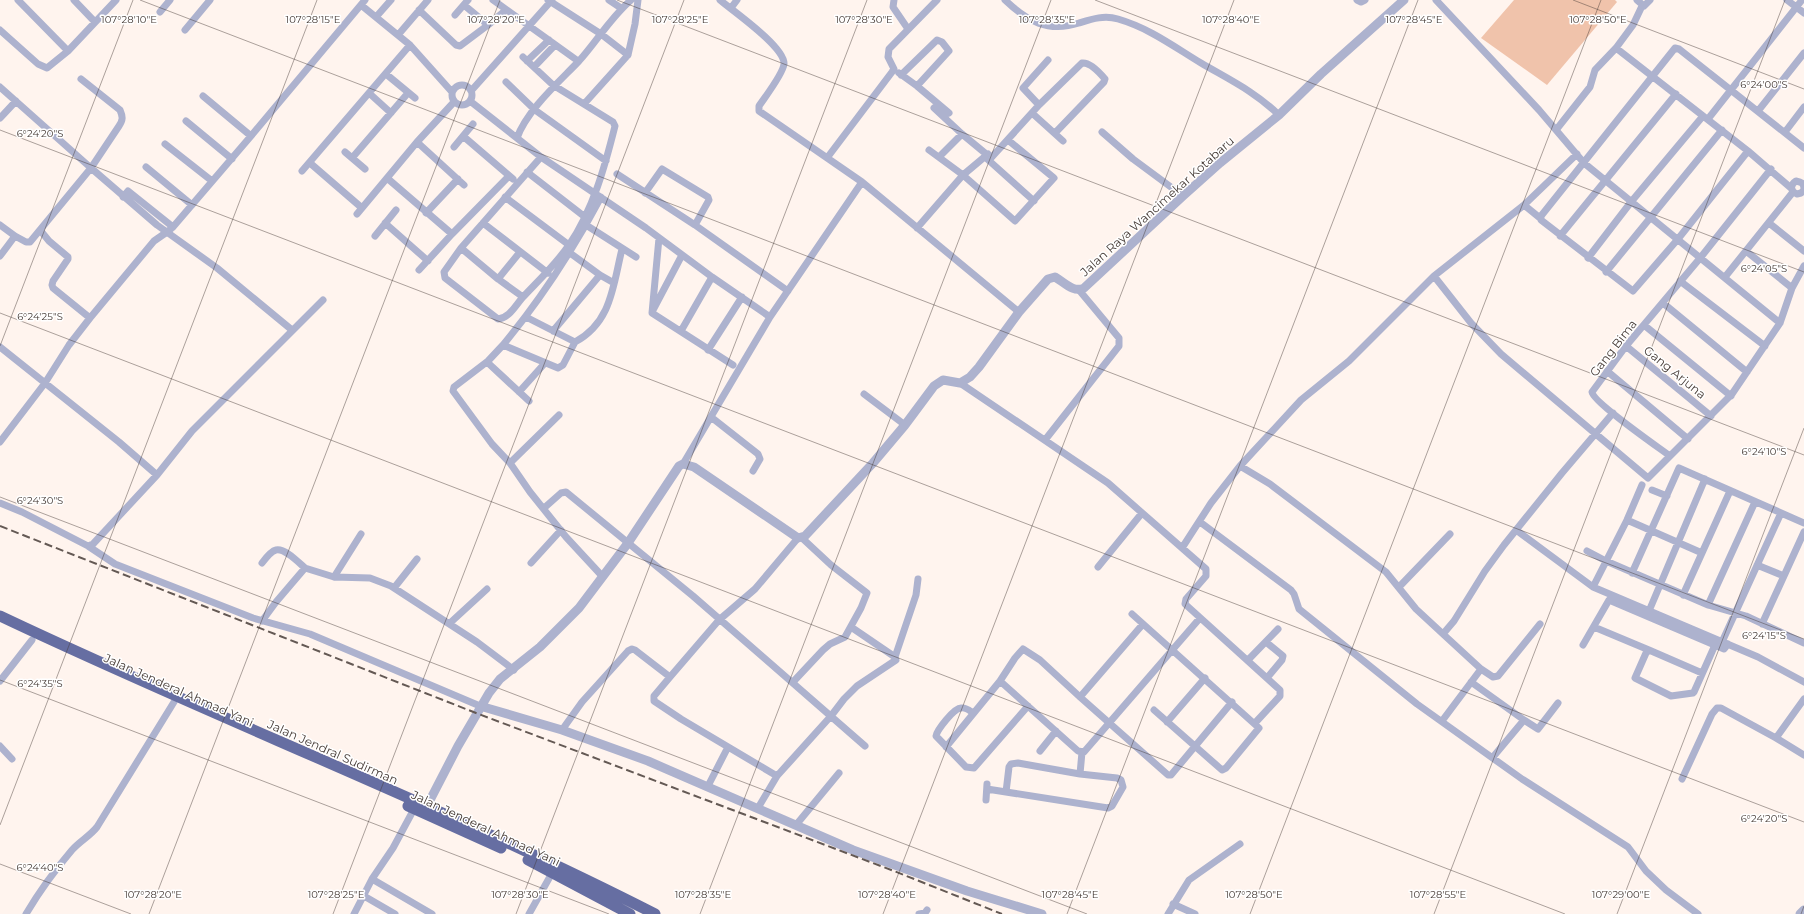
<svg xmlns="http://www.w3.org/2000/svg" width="1804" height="914" font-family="Montserrat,sans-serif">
  <rect width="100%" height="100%" fill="#fff4ee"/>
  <path fill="#f0c3ab" d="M1514,0H1615L1617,2L1547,85L1481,38Z"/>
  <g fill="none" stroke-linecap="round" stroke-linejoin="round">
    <path stroke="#adb2ce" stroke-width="7" d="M18,0L68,51
      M74,0L95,22
      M493,0L578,61
      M548,0L601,34L628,55
      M609,0L621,8
      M894,0L893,7L908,29
      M1005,0C1027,21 1048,33 1079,23C1092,19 1104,15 1118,19C1149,28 1173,46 1201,63C1230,80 1254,91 1279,115
      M1357,0L1361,2L1365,0
      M1436,0L1539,110L1584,163L1780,323
      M1637,0L1644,6L1650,0
      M1787,0L1804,13
      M361,5L410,45L452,92
      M464,5L488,25
      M731,8L737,0
      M419,10L456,45L460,46L488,25L506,10
      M160,12L170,0
      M455,15L468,0
      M376,17L391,0
      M0,30L38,64L47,68L68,51L116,0
      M185,30L210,0
      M398,35L428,0
      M1616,48L1748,151L1791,188
      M523,57L553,85L613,122L615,126C605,166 593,210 569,245C556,264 540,279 524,296C516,304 510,318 498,319L445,278L444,272L461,248L541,157
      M527,61L549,40
      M534,67L555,45
      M899,73L917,86L949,113
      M386,74L415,98
      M901,75L937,40L942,42L949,51L917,86
      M506,82L535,110L606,161
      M452 95a10 10 0 1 1 20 0a10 10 0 1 1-20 0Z
      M0,87L91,168L119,126C123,120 123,117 120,110L81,79
      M471,91L552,0
      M369,93L391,113
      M203,96L251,136
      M470,101L541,157L646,228L712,277L770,317
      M584,104L628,55L635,24L638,0
      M1039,105L1023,88L1048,60
      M934,108L962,134L991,158L1039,105L1082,63C1090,62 1100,73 1105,79L1104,82L1055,133
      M1758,111L1804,53
      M1032,113L1063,141
      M0,118L16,101
      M1708,119L1802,0
      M186,121L232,159
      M1556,130L1590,87L1595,70L1616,48L1633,25L1642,6
      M1102,132L1133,159L1183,196
      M1785,132L1804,107
      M463,136L513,179
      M517,138C527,110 559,82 579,61C597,41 611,17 631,0
      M417,142L464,185
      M165,144L212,181
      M454,147L473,124
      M929,150L963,175L1015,221L1054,178L1008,140
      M1748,151L1678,239L1633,291L1541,220V216L1675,48L1679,49L1804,148
      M345,152L365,169
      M939,157L962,134
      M985,157L1034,201
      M352,158L408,93
      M827,158L892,72L894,69L888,57L889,49L937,0
      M310,163L362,208
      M146,167L192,205
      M302,171L410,45
      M527,172L585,217
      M617,174L695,225L788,291
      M387,178L452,234
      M862,182L1019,312
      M1804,189C1804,183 1801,182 1796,181C1790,185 1790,191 1797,194L1801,193L1804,190
      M645,193L662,169L708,197L709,200L695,225
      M123,197L128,191L173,227
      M505,197L569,245
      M1524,205L1577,154
      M426,213L458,179
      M357,214L417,142L454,102
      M385,223L428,261
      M483,223L548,273
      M1769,223L1804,251
      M0,225L15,236
      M586,225L636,257
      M917,228L963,175L988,154
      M40,230L49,241L68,257V259L53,281L52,285L53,288L90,318
      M375,236L396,210
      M1560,236L1676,94
      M659,238L652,313L733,365
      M461,248L498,279L523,297
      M1746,251L1792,288
      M570,253L600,275L614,283
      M0,256L15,236L26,242H30L91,168L157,225L217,268L292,330
      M1588,258L1631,202L1703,116
      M419,270L452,234L509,176
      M1606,272L1722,130
      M1434,276L1471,323L1501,354L1648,478L1732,394L1780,323L1792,288L1804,266
      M1725,277L1793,192
      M498,279L520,252
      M1680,281L1765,346
      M1663,303L1747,372
      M653,310L682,255
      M526,317L575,342C612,322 613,285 622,249
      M1644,325L1731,396
      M553,331L600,275
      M681,331L712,277
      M575,342L563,365L558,368L503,345C541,299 573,250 601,197
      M503,345L488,361L454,387L453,391L492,444L510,463L530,492L566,537L603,577
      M1626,346L1711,416
      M0,347L119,442L157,475L192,431L323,300
      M708,350L742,297
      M487,362L529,401
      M1607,371L1688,439
      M960,383L1108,483L1206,569V576L1186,599L1185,604L1280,690V696L1255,723
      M519,392L545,363
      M864,394L905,425
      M711,417L758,454L760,459L753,471
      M1045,440L1119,346V338L1079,290
      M0,442L45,383L69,345L90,318L154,241L167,232L173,227L251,136L365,0
      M1670,456C1658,447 1593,402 1592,392L1626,346L1701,257L1771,169
      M510,463L559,415
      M683,464L770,317L862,182L759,111V106C765,97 783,74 784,64C785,47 733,11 720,0
      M1240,466L1301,400L1349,361L1434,276L1524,205L1540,218
      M1652,490L1667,496
      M0,503L22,512L88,546L115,564L253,618L310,634L480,706
      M544,508L561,493L566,492L693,596L865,746
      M1627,520L1702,553
      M1200,522L1291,590L1294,594L1299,609L1417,704L1522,779L1628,847L1646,871L1666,890L1698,914
      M1516,530L1593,587L1758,657L1804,682
      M88,546L93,544L157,475
      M1182,548L1211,503L1240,466L1270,484L1386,572L1416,609L1443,634L1454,621L1485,571L1504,545L1562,473L1613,413
      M1587,551L1606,561L1708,605L1746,616L1804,643
      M262,563C265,559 271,551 276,550C285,548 298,562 305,568
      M531,563L561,530
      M1757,565L1784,576
      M1098,567L1142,513
      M1632,573L1679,468L1804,523
      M334,577L361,534
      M1399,587L1450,534
      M1593,587L1627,520L1642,485
      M394,588L417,559
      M1683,595L1730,491
      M1708,605L1755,502
      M1649,611L1705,479
      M1132,614L1259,728L1226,768L1222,770L1154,710
      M262,621L276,602L305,568L334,577L370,578L391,586L477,642L514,670
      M450,623L487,589
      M1762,624L1804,532
      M1594,627L1649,650
      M1266,642L1283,656L1282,660L1267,678
      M1722,642L1781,513
      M1583,645L1609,600L1724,649L1728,644
      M895,657L916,595L918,579
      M1248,660L1278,629
      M1481,669L1493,677L1498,676L1540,624
      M1702,673L1649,650L1646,653L1635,678L1671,696L1693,693L1694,692L1715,645
      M670,677L654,696V701L681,719L777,776
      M0,681L32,640
      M1000,681L1078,751L1084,752L1200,618
      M793,682L823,650L830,644L845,637L861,608L867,593L831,565L802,538
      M1471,682L1524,720
      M1080,697L1143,624
      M973,713C970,711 966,707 961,708C954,708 937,730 936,736L966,767L974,768L1028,706
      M1442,721L1481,669L1443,634
      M1167,722L1205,678
      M562,730L582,702L628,651L632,649L635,650L670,677L719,620L755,589L798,538
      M1776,738L1804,699
      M0,746L12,759
      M946,747L1000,681L1015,658L1023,649L1040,660L1080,697L1168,775H1171L1232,702
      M1040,751L1056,731
      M1493,757L1524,720L1538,729L1558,703
      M1080,774L1082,752
      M1682,779L1712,714L1717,708H1721L1776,738L1804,755
      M708,786L728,747
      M987,789L1108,808L1112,806L1123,787L1121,780L1117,778L1080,774L1018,763L1011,764L1009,767L1006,792
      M986,800L987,784
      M758,808L777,776L831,716L844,699L857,686L896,660L895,657L851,627
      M796,825L839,773
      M372,879L432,914
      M364,896L395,914
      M1173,904L1195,914
      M26,914C39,892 55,870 72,850C80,841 90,836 97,827L174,702
      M354,914L372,879L393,848L414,809
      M529,914L552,873
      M919,914L925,913L927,910
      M1168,914L1189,880L1240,844"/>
    <path stroke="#adb2ce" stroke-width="9" d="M480,706L562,730L648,761L853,850L967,891L1042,914
      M427,806L458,746L489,693L500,679L540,647L579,608L628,543L679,466L683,464L694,467L798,538L805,536L873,463L905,425L934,386L943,380L960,383L970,377L979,367L1019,312L1048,279L1055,277C1064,282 1073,293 1084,288L1183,196L1220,163L1279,115L1321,74L1404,0
      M1800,914L1804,910"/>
    <path stroke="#666ea2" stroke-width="11" d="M0,616C217,719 441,805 655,914
      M408,806L501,848
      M528,860L630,914"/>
    <path stroke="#645954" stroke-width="2" stroke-dasharray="8 4" stroke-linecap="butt" d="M0,526L476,713L894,871L1002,914"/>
  </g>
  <path fill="none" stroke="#453a35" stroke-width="1" stroke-opacity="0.45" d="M140,0L1804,639M617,0L1804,455M1095,0L1804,272M1573,0L1804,89M0,130L1804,822M0,313L1565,914M0,346L133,0M0,497L1087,914M0,680L609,914M0,825L317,0M0,864L131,914M149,914L500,0M333,914L684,0M516,914L867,0M700,914L1051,0M883,914L1234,0M1067,914L1418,0M1250,914L1601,0M1434,914L1785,0M1617,914L1804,428M1801,914L1804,906"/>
  <g text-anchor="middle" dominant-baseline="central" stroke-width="3" stroke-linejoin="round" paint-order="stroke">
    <g font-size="12" fill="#453a35" stroke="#fff">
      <text transform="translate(1157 206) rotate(-42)">Jalan Raya Wancimekar Kotabaru</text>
      <text transform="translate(1613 348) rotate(-52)">Gang Bima</text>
      <text transform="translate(1675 372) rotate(39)">Gang Arjuna</text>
      <text transform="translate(179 690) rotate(24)">Jalan Jenderal Ahmad Yani</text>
      <text transform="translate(333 752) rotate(24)">Jalan Jendral Sudirman</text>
      <text transform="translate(486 828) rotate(25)">Jalan Jenderal Ahmad Yani</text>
    </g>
  </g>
  <g font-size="10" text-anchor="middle" fill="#453a35" stroke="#fff" stroke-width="3" stroke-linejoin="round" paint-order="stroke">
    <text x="129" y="23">107°28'10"E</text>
    <text x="313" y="23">107°28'15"E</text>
    <text x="496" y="23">107°28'20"E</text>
    <text x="680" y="23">107°28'25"E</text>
    <text x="864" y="23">107°28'30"E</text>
    <text x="1047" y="23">107°28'35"E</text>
    <text x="1231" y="23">107°28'40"E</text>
    <text x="1414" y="23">107°28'45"E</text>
    <text x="1598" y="23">107°28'50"E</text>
    <text x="1764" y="88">6°24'00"S</text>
    <text x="40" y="137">6°24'20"S</text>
    <text x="1764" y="272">6°24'05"S</text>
    <text x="40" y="320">6°24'25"S</text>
    <text x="1764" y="455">6°24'10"S</text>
    <text x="40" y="504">6°24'30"S</text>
    <text x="1764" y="639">6°24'15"S</text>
    <text x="40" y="687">6°24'35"S</text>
    <text x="1764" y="822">6°24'20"S</text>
    <text x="40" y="871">6°24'40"S</text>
    <text x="153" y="898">107°28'20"E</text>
    <text x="336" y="898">107°28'25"E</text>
    <text x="520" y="898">107°28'30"E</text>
    <text x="703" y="898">107°28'35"E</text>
    <text x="887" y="898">107°28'40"E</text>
    <text x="1070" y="898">107°28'45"E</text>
    <text x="1254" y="898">107°28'50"E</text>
    <text x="1438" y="898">107°28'55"E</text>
    <text x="1621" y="898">107°29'00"E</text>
  </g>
</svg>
